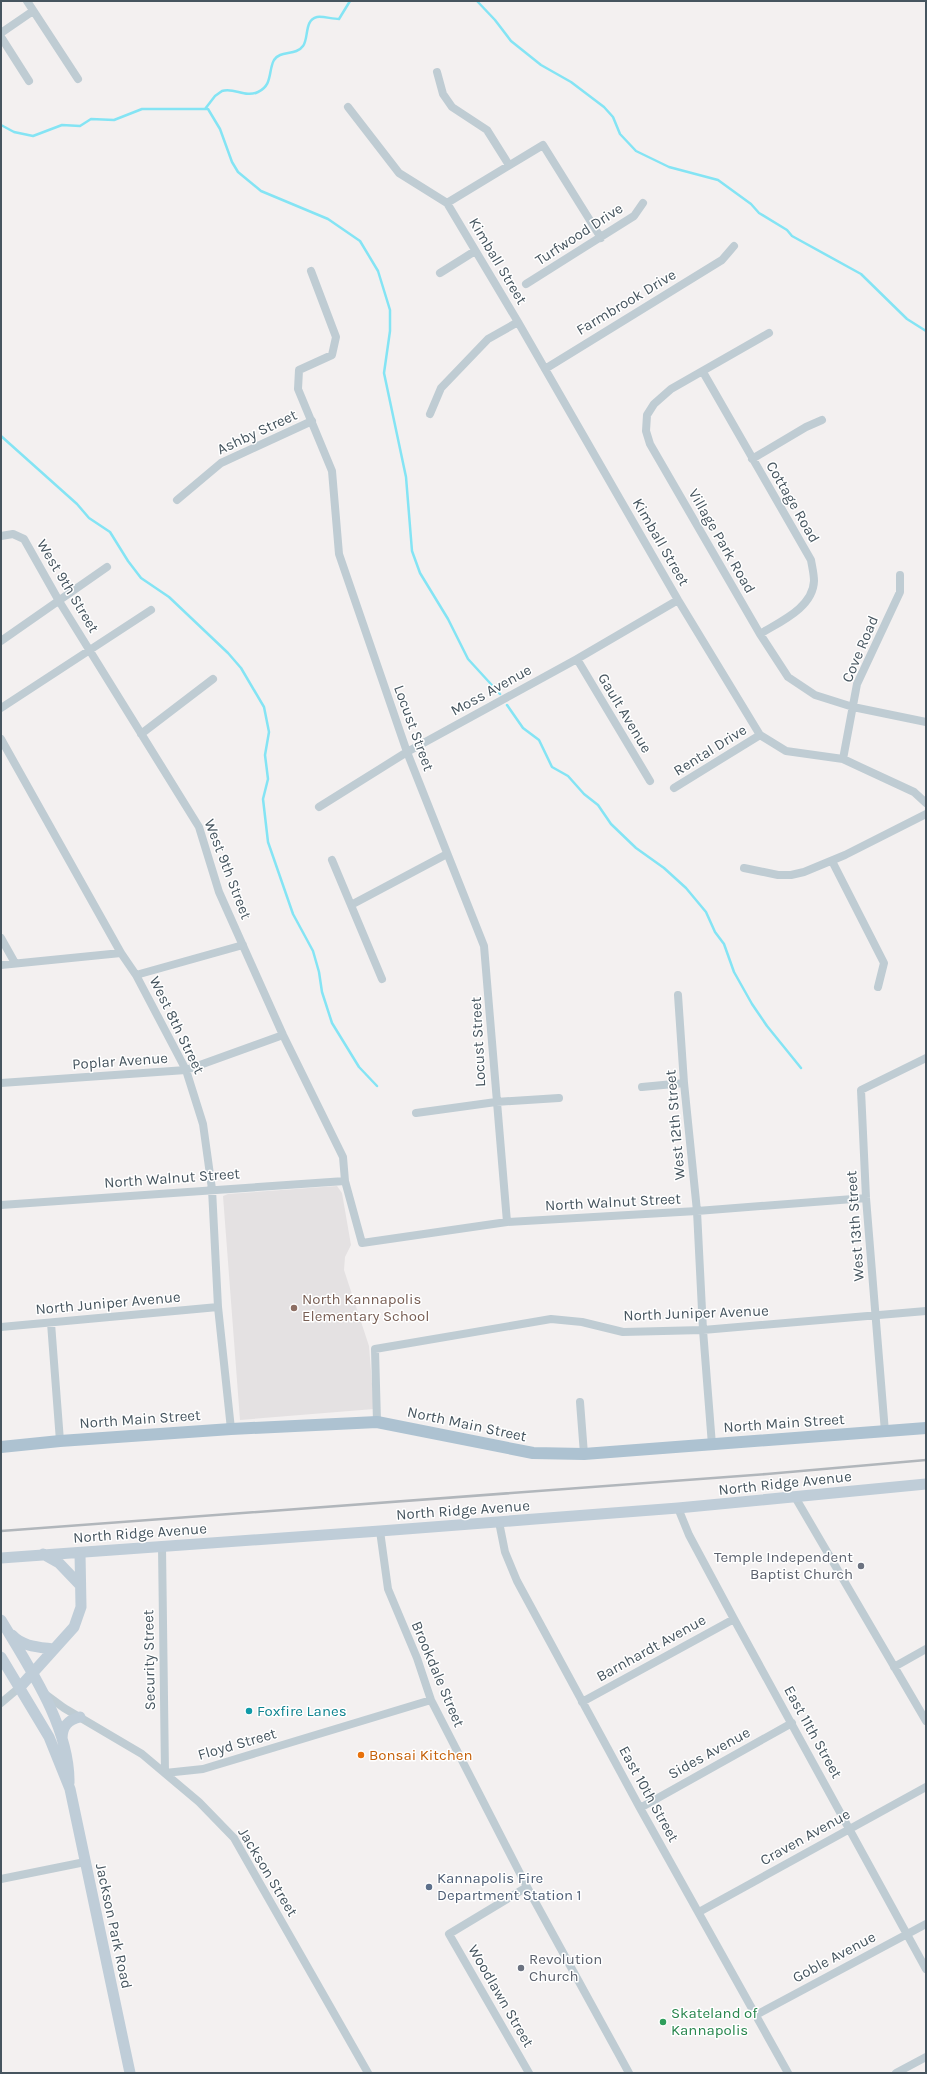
<svg xmlns="http://www.w3.org/2000/svg" width="927" height="2074" font-family="Karla,sans-serif">
  <rect width="100%" height="100%" fill="#f3f0f0"/>
  <path fill="#e4e1e2" d="M337,1186L342,1193L351,1245L345,1257L344,1270L369,1346L374,1409L240,1420L223,1196L228,1194Z"/>
  <g fill="none" stroke-linecap="round" stroke-linejoin="round">
    <path stroke="#84e4f4" stroke-width="2.5" d="M477,1L495,20L511,41L541,65L571,82L604,107L613,117L620,134L636,151L669,167L718,180L751,204L759,213L787,230L792,236L861,274L907,319L926,331
      M205,109L215,96L222,91C234,87 245,98 258,92C273,85 268,71 274,60C280,50 296,56 303,46C309,38 304,20 317,17C323,16 332,19 339,19L350,1
      M1,125L14,132L33,136L62,125L80,126L91,119L114,120L142,109H208L220,129L232,162L238,172L261,191L328,219L360,241L378,271L390,310V331L384,373L406,477L412,551L420,573L448,619L468,659L500,694
      M1,436L77,504L89,518L110,532L128,561L141,578L169,597L228,653L241,668L264,707L269,732L265,755L268,779L263,799L268,842L293,914L313,951L319,972L322,992L332,1023L359,1067L377,1086
      M507,705L523,728L539,740L552,767L568,776L584,794L598,805L611,824L636,848L664,868L686,888L706,912L715,932L724,944L734,972L752,1004L767,1026L801,1068"/>
    <path stroke="#bfccd3" stroke-width="8" d="M27,1L78,79
      M1,33L33,11
      M1,37L29,81
      M437,72L443,94L452,107L487,130L509,165
      M348,107L399,173L447,203L518,322L678,600L760,735L786,751L843,759L914,792L926,803
      M447,203L543,145L601,238
      M311,271L336,337L332,355L299,370L298,389L332,471L339,554L407,752L484,946L507,1222
      M440,273L475,251
      M526,284L634,216L643,203
      M769,333L671,389L654,404L647,415L646,431L650,444L760,634L788,677L815,695L853,707L926,722
      M545,369L722,260L734,246
      M703,372L811,560C812,566 814,574 814,581C813,608 779,622 760,634
      M430,414L441,388L488,339L518,322
      M752,459L806,427L822,420
      M177,500L221,463L312,421
      M1,536L13,534L24,539L59,601L199,827L219,892L283,1035L343,1157L345,1181L362,1243L507,1222L697,1211L866,1198
      M1,641L107,567
      M577,659L650,781
      M1,708L151,610
      M141,734L213,679
      M1,739L121,953L136,975L186,1070L203,1124L212,1189L218,1307L231,1429
      M843,759L857,684L900,592V575
      M674,788L760,735
      M319,807L407,752L577,659L678,600
      M332,860L382,979
      M832,861L884,963L878,987
      M744,868L778,875H791L804,872L845,855L926,814
      M351,905L447,854
      M1,938L15,963
      M1,965L121,953
      M136,975L243,945
      M678,995L684,1083L697,1211L703,1330L712,1445
      M1,1083L186,1070L283,1035
      M642,1087L684,1083
      M416,1113L496,1102L559,1098
      M1,1205L345,1181
      M51,1323L60,1441
      M1,1327L218,1307
      M580,1402L584,1454
      M377,1422L375,1349L551,1319L582,1322L623,1332L703,1330L926,1311
      M885,1432L866,1198L861,1090L926,1058
      M795,1497L926,1721
      M678,1508L689,1535L734,1619L926,1969
      M499,1522L505,1552L517,1581L640,1808L788,2073
      M380,1531L388,1589L417,1658L431,1700L527,1887L629,2073
      M162,1547L165,1773L203,1769L431,1700
      M894,1667L926,1649
      M45,1694L64,1708L142,1754L199,1802L234,1838L368,2073
      M582,1702L734,1619
      M1,1703L20,1687
      M640,1808L792,1723
      M1,1879L85,1862
      M527,1887L449,1934L529,2073
      M699,1912L926,1787
      M756,2015L926,1924
      M896,2073L926,2057"/>
    <path stroke="#bfcdd8" stroke-width="11" d="M43,1554L59,1563L80,1585
      M1,1558L380,1531L678,1508L926,1484
      M1,1620C29,1667 70,1727 69,1783
      M12,1635C23,1647 39,1647 54,1649
      M1,1657L49,1737L70,1789L130,2073
      M20,1687L74,1627L81,1607L80,1553
      M62,1739C62,1726 68,1720 80,1717"/>
    <path stroke="#adc2d1" stroke-width="12" d="M1,1447L60,1441L231,1429L377,1422L533,1453L584,1454L926,1428"/>
    <path stroke="#b1b6bb" stroke-width="2.5" d="M1,1531L767,1474L926,1460"/>
  </g>
  <circle fill="#8d6e63" stroke="#fff" stroke-width="1.5" cx="294" cy="1308" r="4"/>
  <g fill="#6b7280" stroke="#fff" stroke-width="1.5">
    <circle cx="861" cy="1566" r="4"/>
    <circle cx="521" cy="1968" r="4"/>
  </g>
  <circle fill="#0f9aa8" stroke="#fff" stroke-width="1.5" cx="249" cy="1711" r="4"/>
  <circle fill="#e8710a" stroke="#fff" stroke-width="1.5" cx="361" cy="1755" r="4"/>
  <circle fill="#5c6f8a" stroke="#fff" stroke-width="1.5" cx="429" cy="1887" r="4"/>
  <circle fill="#2e9e5b" stroke="#fff" stroke-width="1.5" cx="663" cy="2022" r="4"/>
  <g text-anchor="middle" dominant-baseline="central" stroke-width="3" stroke-linejoin="round" paint-order="stroke">
    <g font-size="15" fill="#46555f" stroke="#fff">
      <text transform="translate(579 234) rotate(-33)">Turfwood Drive</text>
      <text transform="translate(498 261) rotate(59)">Kimball Street</text>
      <text transform="translate(626 302) rotate(-31)">Farmbrook Drive</text>
      <text transform="translate(257 432) rotate(-25)">Ashby Street</text>
      <text transform="translate(793 502) rotate(60)">Cottage Road</text>
      <text transform="translate(722 541) rotate(60)">Village Park Road</text>
      <text transform="translate(661 542) rotate(60)">Kimball Street</text>
      <text transform="translate(68 586) rotate(59)">West 9th Street</text>
      <text transform="translate(860 649) rotate(-67)">Cove Road</text>
      <text transform="translate(491 690) rotate(-29)">Moss Avenue</text>
      <text transform="translate(625 713) rotate(59)">Gault Avenue</text>
      <text transform="translate(414 728) rotate(70)">Locust Street</text>
      <text transform="translate(710 750) rotate(-32)">Rental Drive</text>
      <text transform="translate(228 869) rotate(69)">West 9th Street</text>
      <text transform="translate(177 1025) rotate(64)">West 8th Street</text>
      <text transform="translate(478 1042) rotate(-93)">Locust Street</text>
      <text transform="translate(120 1061) rotate(-4)">Poplar Avenue</text>
      <text transform="translate(675 1125) rotate(-95)">West 12th Street</text>
      <text transform="translate(172 1178) rotate(-4)">North Walnut Street</text>
      <text transform="translate(613 1202) rotate(-3)">North Walnut Street</text>
      <text transform="translate(855 1226) rotate(-94)">West 13th Street</text>
      <text transform="translate(108 1303) rotate(-5)">North Juniper Avenue</text>
      <text transform="translate(696 1313) rotate(-2)">North Juniper Avenue</text>
      <text transform="translate(140 1419) rotate(-4)">North Main Street</text>
      <text transform="translate(784 1423) rotate(-4)">North Main Street</text>
      <text transform="translate(467 1424) rotate(12)">North Main Street</text>
      <text transform="translate(785 1483) rotate(-6)">North Ridge Avenue</text>
      <text transform="translate(463 1510) rotate(-4)">North Ridge Avenue</text>
      <text transform="translate(140 1533) rotate(-4)">North Ridge Avenue</text>
      <text transform="translate(651 1648) rotate(-29)">Barnhardt Avenue</text>
      <text transform="translate(149 1660) rotate(-91)">Security Street</text>
      <text transform="translate(438 1674) rotate(67)">Brookdale Street</text>
      <text transform="translate(813 1732) rotate(61)">East 11th Street</text>
      <text transform="translate(237 1744) rotate(-16)">Floyd Street</text>
      <text transform="translate(709 1753) rotate(-29)">Sides Avenue</text>
      <text transform="translate(649 1794) rotate(61)">East 10th Street</text>
      <text transform="translate(805 1837) rotate(-29)">Craven Avenue</text>
      <text transform="translate(268 1872) rotate(59)">Jackson Street</text>
      <text transform="translate(114 1926) rotate(78)">Jackson Park Road</text>
      <text transform="translate(834 1957) rotate(-28)">Goble Avenue</text>
      <text transform="translate(501 1996) rotate(60)">Woodlawn Street</text>
    </g>
    <g font-size="15" fill="#785e54" stroke="#fff" text-anchor="start">
      <text x="302" y="1299">North Kannapolis<tspan x="302" dy="17">Elementary School</tspan></text>
    </g>
    <g font-size="15" fill="#5b616d" stroke="#fff" text-anchor="end">
      <text x="853" y="1557">Temple Independent<tspan x="853" dy="17">Baptist Church</tspan></text>
      <text x="529" y="1959" text-anchor="start">Revolution<tspan x="529" dy="17">Church</tspan></text>
    </g>
    <g font-size="15" fill="#0d838f" stroke="#fff" text-anchor="start">
      <text x="257" y="1711">Foxfire Lanes</text>
    </g>
    <g font-size="15" fill="#c56008" stroke="#fff" text-anchor="start">
      <text x="369" y="1755">Bonsai Kitchen</text>
    </g>
    <g font-size="15" fill="#4e5e75" stroke="#fff" text-anchor="start">
      <text x="437" y="1878">Kannapolis Fire<tspan x="437" dy="17">Department Station 1</tspan></text>
    </g>
    <g font-size="15" fill="#27864d" stroke="#fff" text-anchor="start">
      <text x="671" y="2013">Skateland of<tspan x="671" dy="17">Kannapolis</tspan></text>
    </g>
  </g>
  <rect width="927" height="2074" fill="none" stroke="#46555f" stroke-width="4"/>
</svg>
